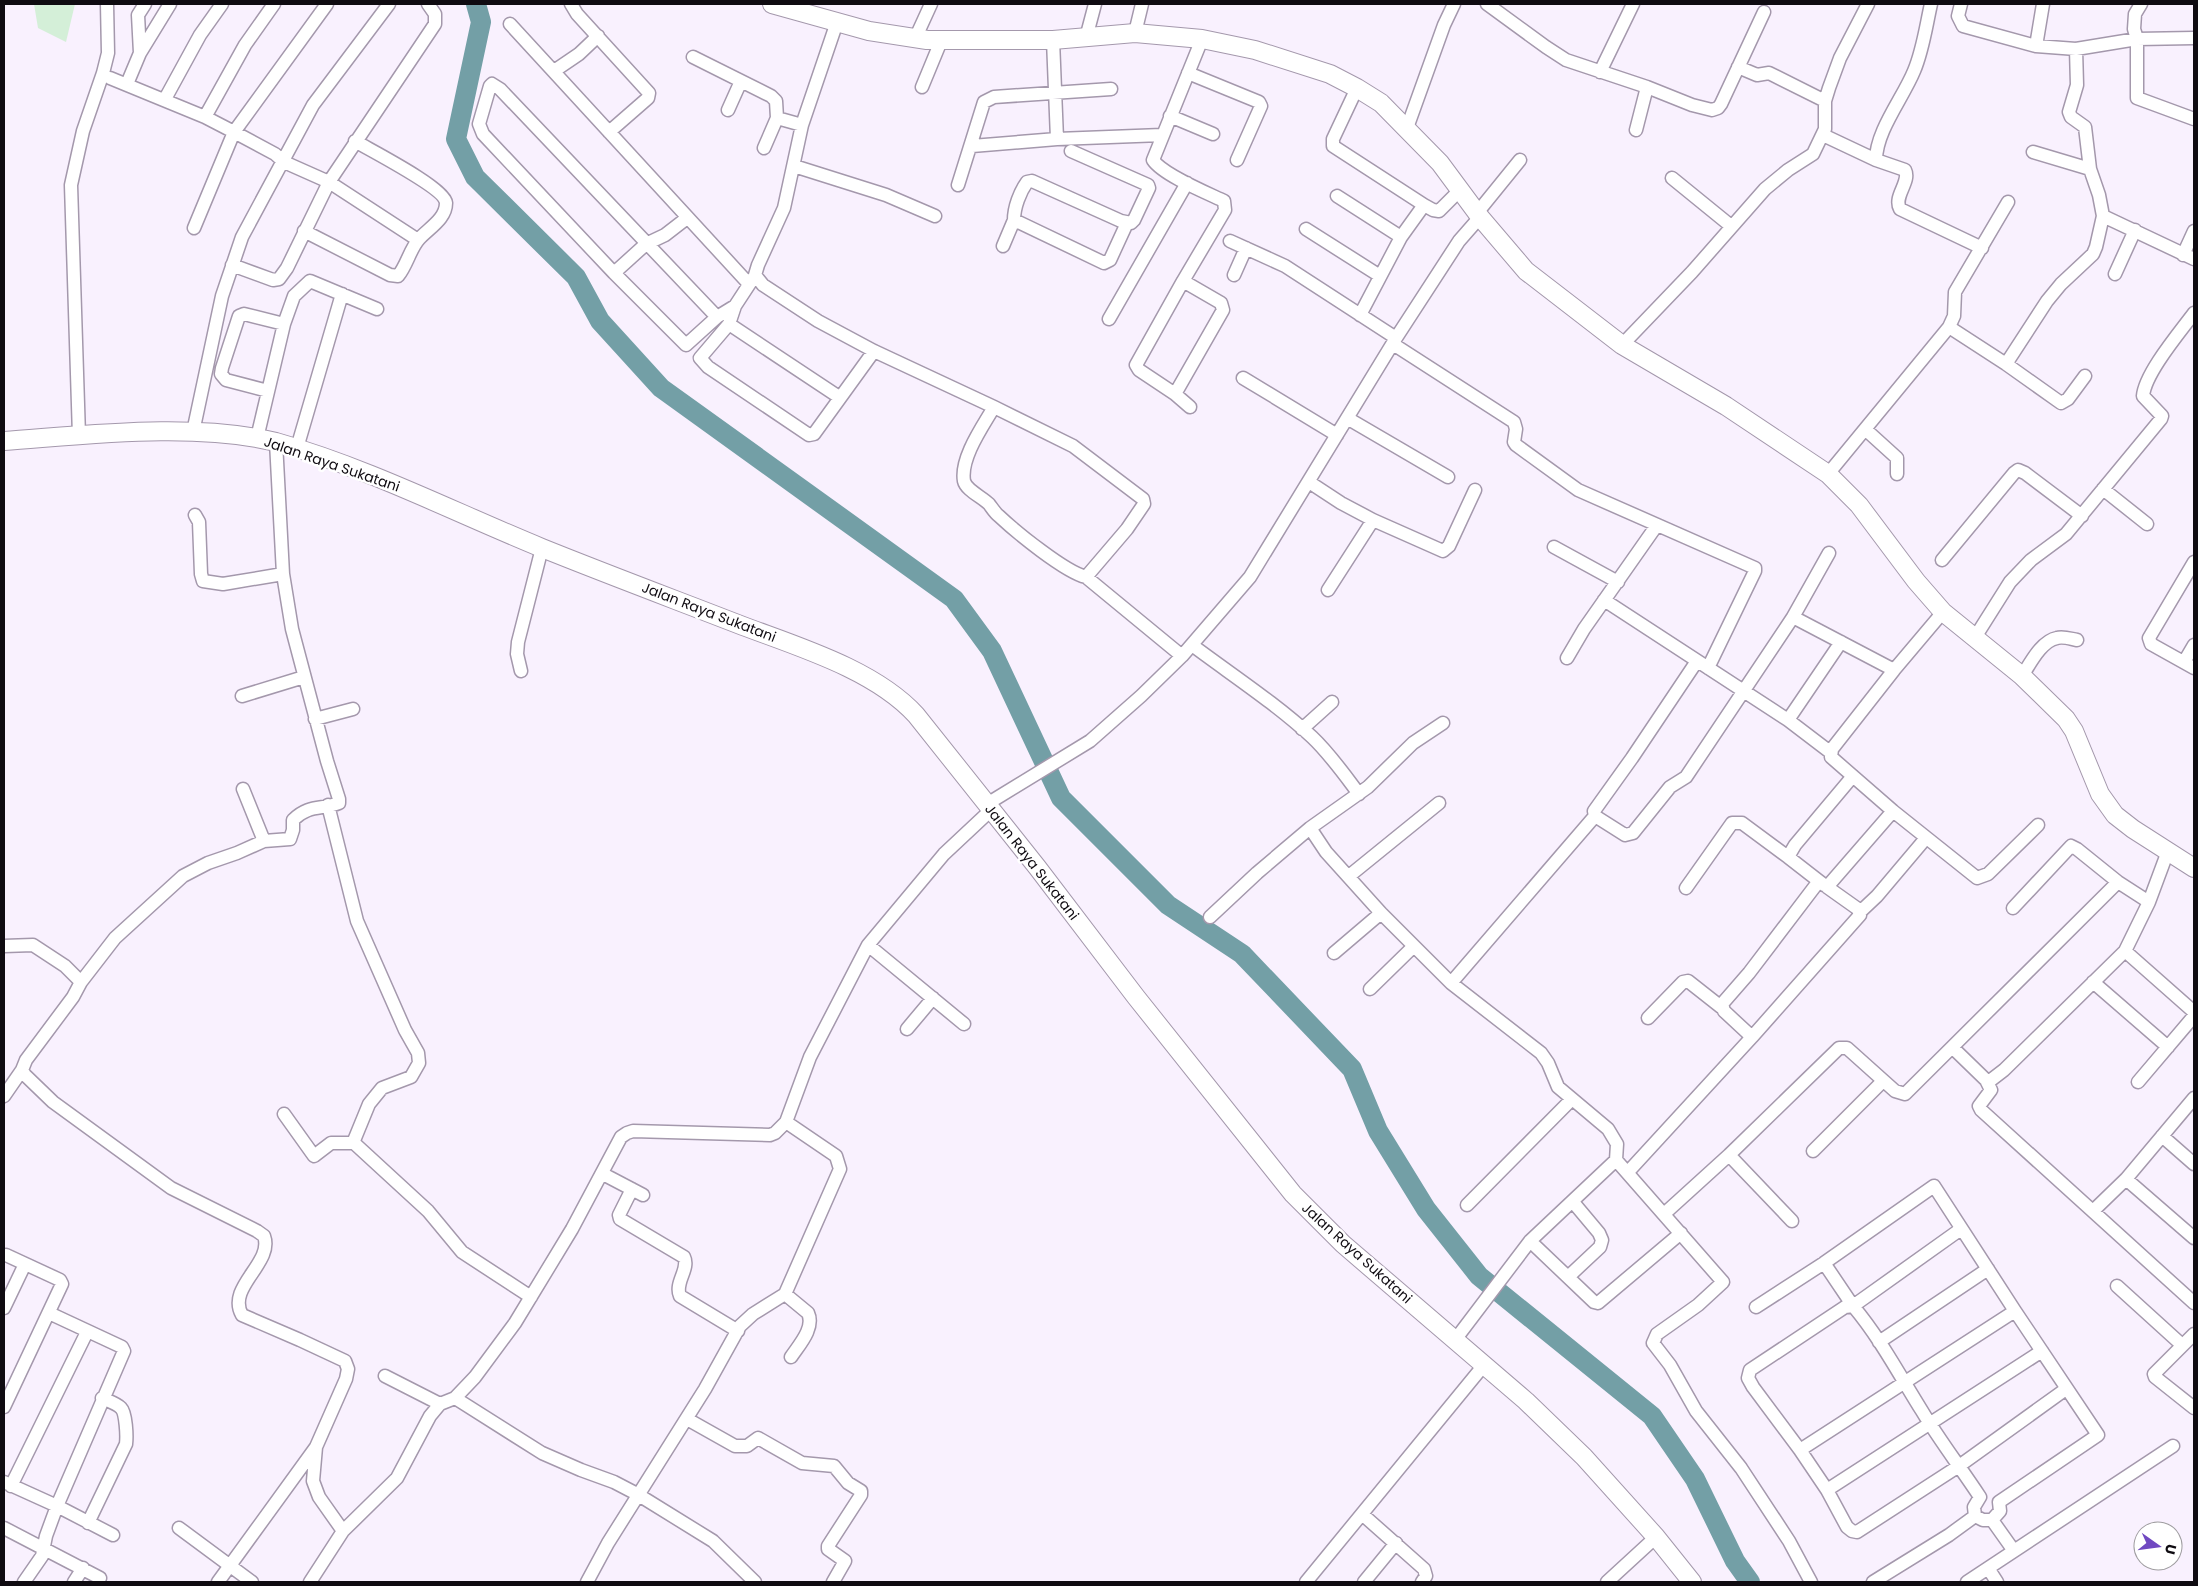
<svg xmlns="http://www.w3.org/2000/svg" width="2198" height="1586" font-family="Poppins,sans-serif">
  <rect width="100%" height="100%" fill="#f9f1fe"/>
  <path fill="#d4efd8" d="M34,4H75L66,42L38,28Z"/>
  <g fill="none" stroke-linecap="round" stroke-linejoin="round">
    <path stroke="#739fa6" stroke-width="20" d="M476,4L481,22L456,139L475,177L576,277L600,321L661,388L954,599L992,651L1061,798L1168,905L1242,954L1352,1069L1378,1131L1426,1209L1479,1276L1652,1416L1695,1479L1735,1561L1750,1582"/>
    <g stroke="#a498ac" stroke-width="15">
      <path id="street" d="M571,4L577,14L649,93L648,98L609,132
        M1487,4L1546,47L1566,60L1647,87L1692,105L1712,110L1718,108L1721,104L1764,12
        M1961,4L1958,16L1963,26L2036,46L2076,49L2137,39L2194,38
        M2141,4L2135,14L2134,29L2137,39V98L2194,119
        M837,22L802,125L784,208L758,265L755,275L763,285L818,321L874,351L994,407L1073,446L1143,499L1144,504L1127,529L1086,577L1182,656
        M510,24L748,283
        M1135,33L1142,4
        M1086,38L1095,4
        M915,39L931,4
        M1053,40L1057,139
        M2036,46L2043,4
        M140,53L138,15L145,4
        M693,57L771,96L776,101L777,118L802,125
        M1738,67L1757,75L1769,73L1825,101
        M554,71L579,54L598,36
        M1600,72L1633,4
        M1188,73L1259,102L1261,106L1237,160
        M110,78L205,117L234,132L275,154L284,162L329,182L418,240
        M127,84L140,53L170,4
        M922,87L941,41
        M1357,88L1333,139V146L1424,205
        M165,99L200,35L222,4
        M728,110L741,81
        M1170,116L1213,134
        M205,117L245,45L274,4
        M1407,128L1444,25L1454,4
        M1636,130L1647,87
        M1823,135L1876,160L1905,170C1911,182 1893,196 1900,209L1982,248
        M972,146L1057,139L1162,135
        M764,148L777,118
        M1071,151L1148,185L1149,188L1134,220L1131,223L1121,221L1032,181L1027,182C1020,192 1014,207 1014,220L1104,263L1110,260L1127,223
        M2033,152L2090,169
        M1876,160C1876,131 1903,98 1914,71C1923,50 1926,26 1931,4
        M794,166L886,195L935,216
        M1672,178L1731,226
        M958,185L984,102L994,97L1111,89
        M1337,196L1401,237
        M1477,213L1520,160
        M2103,216L2194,259
        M194,228L234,132L327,4
        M1306,229L1380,276
        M304,231L390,275L398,276C407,265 410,249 419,239C429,228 446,219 446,203C445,188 370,150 355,141
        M1230,241L1285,266L1396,338
        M1003,246L1014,220
        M2183,255L2194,231
        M232,265L273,280L279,279L287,268L329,182L435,24V14L428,4
        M614,273L646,244L665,235L687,218
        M2115,274L2135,230
        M1234,275L1246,248
        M754,277L735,306L729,324L700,358L708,367L809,435L814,434L874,351
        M1183,281L1136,365L1139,370L1175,394L1190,407
        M1360,315L1401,237L1424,205L1433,210L1439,211L1460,190
        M717,317L686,345L614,273L483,134L479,124L490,86L492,84L500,89L717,317L735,306
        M1109,319L1187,183
        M729,324L839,397
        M1949,327L2006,364L2047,301L2061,284L2093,254L2096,247L2103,216L2099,195L2090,169L2085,127L2071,117L2069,112L2077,85L2076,49
        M1393,344L1514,422L1516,429L1514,442L1516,445L1578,490L1755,568V571L1708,668
        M1622,345L1692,272L1765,189L1788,170L1813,154L1825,129V101L1829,88L1840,58L1868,4
        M2006,364L2061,403L2068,399L2085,376
        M1243,378L1337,435
        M268,391L226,380L221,374L222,368L239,316L244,314L284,324
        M1175,394L1223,310L1221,303L1183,281L1225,210L1224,201C1207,193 1163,175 1153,160L1202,39
        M994,407C983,426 960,458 964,481C966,490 982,497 989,504C992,508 995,513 999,516C1016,532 1065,572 1086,577
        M1347,418L1448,477
        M1865,429L1897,458V474
        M193,432L222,296L242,237L313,105L389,4
        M79,436L71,185L83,131L103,73L108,53L107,4
        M257,438L284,324L294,296L310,281L377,309
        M297,448L342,294
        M1828,474L1949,327L1954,316L1955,292L2008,202
        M1309,482L1341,503L1373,520L1443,551L1449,546L1475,490
        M2103,489L2147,524
        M195,515L199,522L201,574L203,581L223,584L283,574
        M1554,547L1618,582
        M1942,560L2014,473L2018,470L2025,473L2082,516
        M2194,562L2149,638L2151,644L2194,668
        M1328,590L1373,520
        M1604,600L1788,720L1830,752
        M1943,612L1894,670L1832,749L1831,757L1893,811L1977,878L1988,874L2038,825
        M1793,617L1829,553
        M1974,639L2010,582L2031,560L2066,534L2161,419L2162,416L2143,396C2145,373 2180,332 2194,313
        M1192,645C1232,675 1275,703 1312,737C1330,754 1344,774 1359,794
        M1567,658L1584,629L1657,525
        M1697,661L1632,758L1594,811L1595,816L1625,835L1633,833L1670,787L1686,777L1793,617L1894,670
        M2184,662L2194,645
        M521,671L517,654L518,642L542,548
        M2022,676C2030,664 2041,641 2057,638C2063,636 2071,639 2077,640
        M242,696L304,677
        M315,719L353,709
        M1788,720L1841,642
        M1443,723L1413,743L1368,787L1310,828L1326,852L1381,913L1451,983L1541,1053L1548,1063L1558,1087L1608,1129L1617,1144L1616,1160L1723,1282L1698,1305L1657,1334L1653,1343L1670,1365L1696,1411L1741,1468L1789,1541L1811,1582
        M1302,729L1332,702
        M243,789L264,841
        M987,804L1090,741L1141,696L1182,656L1250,577L1396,338L1459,241L1480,217
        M1349,876L1439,803
        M1824,885L1788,857L1795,845L1853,776
        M1686,888L1732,823H1742L1788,857
        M2013,908L2071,846L2077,849L2118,882L2149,902
        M1860,912L1877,896L1926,838
        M1210,917L1257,873L1310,828
        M868,945L964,1024
        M4,946L33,945L65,966L81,982L73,997L26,1060L22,1070L4,1096
        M2125,951L2194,1012
        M1334,953L1381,913
        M81,982L115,938L183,876L208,863L237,853L264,841L290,839L293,830V820C309,804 322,810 339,803V799L327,761L292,629L283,574L276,442
        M2093,982L2168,1047
        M1451,983L1595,816
        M1370,989L1414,946
        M1648,1018L1683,982L1688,981L1721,1007
        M907,1029L933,998
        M1752,1037L1860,915L1858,909L1827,887L1893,811
        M1953,1048L1987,1081L1991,1080L2004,1070L2125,951L2149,902L2168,851
        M22,1070L25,1075L53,1102L171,1188L257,1231L264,1236C274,1263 226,1287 242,1315L300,1340L345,1361L348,1369L346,1379L316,1447L218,1582
        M1986,1080L1991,1090L1979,1106L1981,1110L2194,1303
        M2138,1082L2194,1016
        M284,1114L314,1156L331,1143H353L369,1104L382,1088L411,1077L419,1063L418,1053L405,1030L357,921L328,805
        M2162,1136L2194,1164
        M354,1143L428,1211L462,1252L531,1297
        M1813,1151L1883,1081
        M1729,1155L1792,1221
        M1628,1172L1752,1037L1724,1011L1722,1004L1749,973L1819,881
        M603,1174L643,1195
        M2126,1179L2194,1238
        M632,1189L619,1215L620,1219L684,1257C690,1269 674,1283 680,1296L738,1331
        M1467,1205L1572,1099
        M2094,1210L2126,1179L2194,1098
        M1664,1214L1729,1155L1839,1048H1847L1895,1091L1905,1094L2118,882
        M1530,1241L1594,1302L1598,1303L1681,1233
        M1824,1263L1934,1186L2015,1311L2098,1435L1999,1502L2000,1511L1992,1520H1983L1975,1516
        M1568,1277L1600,1247L1602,1240L1599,1233L1573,1202
        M2117,1286L2182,1345
        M785,1294L808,1313C815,1328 799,1345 791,1357
        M1756,1307L1824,1263L1853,1306L1961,1229
        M4,1308L25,1264
        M49,1313L122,1347L124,1351L57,1506L113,1535
        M2194,1334L2154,1374L2155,1377L2194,1408
        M1455,1340L1530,1241L1616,1160
        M1879,1342L1988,1269
        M385,1376L440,1404
        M455,1398L542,1453L581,1470L614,1482L637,1494L713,1541L755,1582
        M4,1407L62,1284L60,1280L6,1255
        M687,1419L735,1446H747L758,1438L802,1463L834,1466L848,1483L861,1491V1495L828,1546V1549L845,1561L833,1582
        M316,1447L313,1481L319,1497L343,1531
        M1800,1450L2015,1311
        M4,1482L57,1506L46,1536L42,1556L24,1582
        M11,1486L87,1332
        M1827,1490L1847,1527L1852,1531L1857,1532L1959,1466L2066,1389
        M1362,1514L1424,1569L1426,1576L1422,1582
        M1992,1520L2014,1551
        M88,1523L126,1444C127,1436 126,1413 121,1408C116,1403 108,1401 102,1398
        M4,1528L100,1578
        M179,1528L252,1582
        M1988,1568L1997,1582
        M74,1582L83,1568
        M310,1582L343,1531L397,1478L430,1416L440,1404L455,1398L475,1377L515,1323L572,1229L621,1137L627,1133L633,1131L770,1135L775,1133L786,1122L810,1057L868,945L944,854L991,810
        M587,1582L608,1543L705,1389L740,1326L753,1314L785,1294L840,1169L836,1156L786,1122
        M1306,1582L1484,1365
        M1364,1582L1396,1543
        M1607,1582L1656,1537
        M1873,1582L1949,1535L1975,1516L1974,1507L1980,1497C1961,1468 1940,1441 1922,1411C1900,1376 1880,1338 1853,1306L1845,1307L1750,1370L1748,1378L1753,1387L1800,1450L1827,1490L2042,1351
        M1967,1582L2173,1446"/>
    </g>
    <g stroke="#a498ac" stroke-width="20">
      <path id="secondary" d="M772,4L869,31L927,40H1053L1135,33L1202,39L1255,50L1330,74L1357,88L1381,103L1440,163L1480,217L1526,271L1622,345L1726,406L1828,474L1859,505L1916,581L1943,612L2022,676L2066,719L2074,731L2100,794L2115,815L2133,829L2194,868
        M4,441C88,435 193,422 276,442C368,468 454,512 542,548C609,575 676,600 743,626C799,647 875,670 916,715L1037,867L1136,997L1293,1194L1343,1244L1526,1401L1584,1457L1656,1537L1692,1582"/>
    </g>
    <use href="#street" stroke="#fff" stroke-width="12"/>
    <use href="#secondary" stroke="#fff" stroke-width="18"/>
  </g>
  <g text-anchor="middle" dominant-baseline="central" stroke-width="5" stroke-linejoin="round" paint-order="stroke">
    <g font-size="14" fill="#0f0b11" stroke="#fff">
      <text transform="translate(332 464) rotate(19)">Jalan Raya Sukatani</text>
      <text transform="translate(709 612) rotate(21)">Jalan Raya Sukatani</text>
      <text transform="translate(1032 862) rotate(52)">Jalan Raya Sukatani</text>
      <text transform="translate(1357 1253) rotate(42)">Jalan Raya Sukatani</text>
    </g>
  </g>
  <rect width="2198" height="1586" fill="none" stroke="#0f0b11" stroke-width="10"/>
  <g transform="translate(2158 1546) rotate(104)"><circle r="24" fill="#ffffff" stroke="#9f9da0"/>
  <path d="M0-4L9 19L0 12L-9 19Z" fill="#7048c1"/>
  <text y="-8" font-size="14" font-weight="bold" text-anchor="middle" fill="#0f0b11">U</text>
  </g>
</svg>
